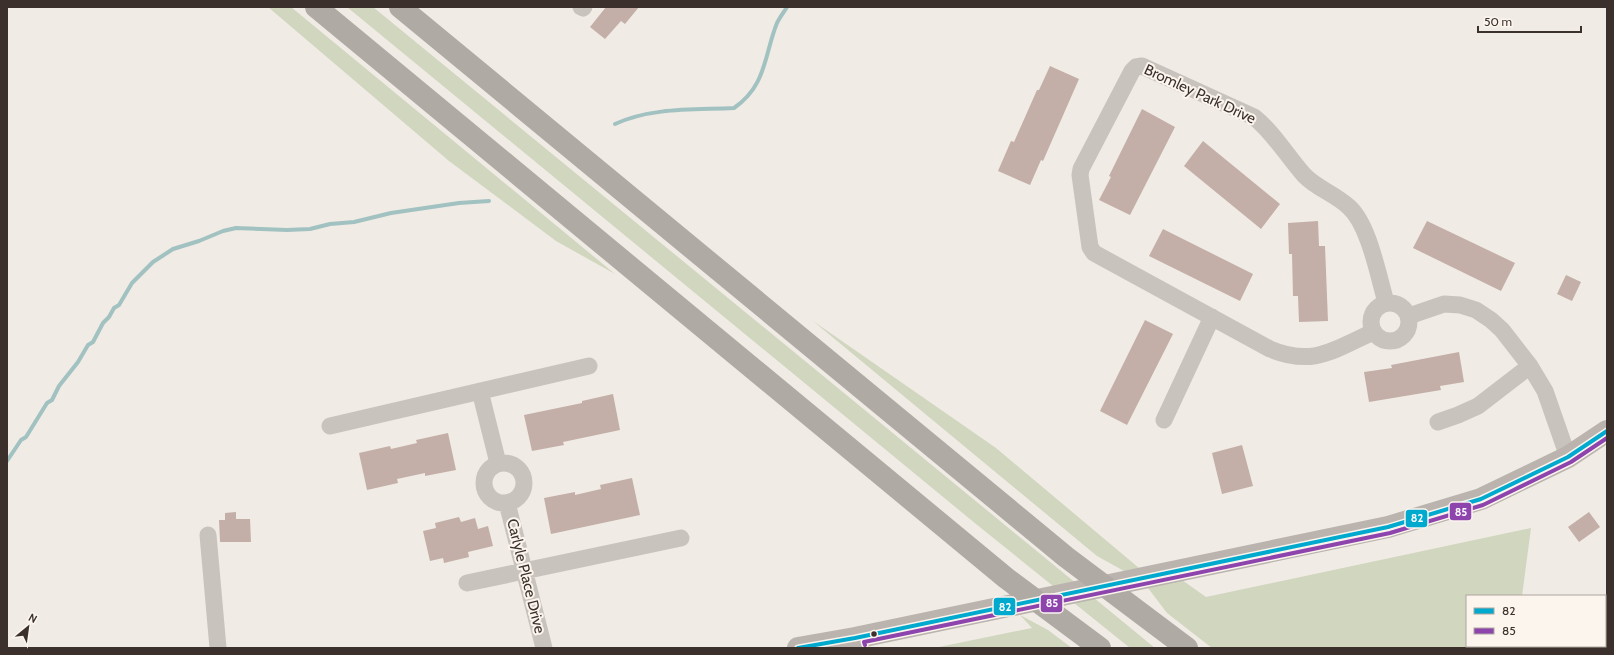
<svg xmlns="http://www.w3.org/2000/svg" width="1614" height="655" font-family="Cabin,sans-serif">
  <rect width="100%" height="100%" fill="#f0ebe5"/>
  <path fill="#d1d6bf" d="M268,7H291L615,274L556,241L449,161Z
    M347,7H373L1155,648H1130L976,524Z
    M813,321L996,448L1139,568L1124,571L1097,556Z
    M1531,528L1522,596H1467V646H1500L1499,648H1212L1167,613L1148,588L1182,580L1206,597Z
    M1020,615L1048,630L1072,648H934L1032,628Z"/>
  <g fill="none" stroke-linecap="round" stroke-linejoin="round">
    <path stroke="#a1c2c1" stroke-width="4" d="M615,124C652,107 695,110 734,108C767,85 764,55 777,23C780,17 784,12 787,7
      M7,461L21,440L26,437L47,403L52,400L59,386L78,362L88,345L93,342L103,323L109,317L114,308L119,305L132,283L153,262L173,249L199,241L223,231L236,228L287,230L310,229L330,224L354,222L391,213L459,203L489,201"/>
  </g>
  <path fill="#c3afa7" d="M606,7H639L625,24L621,21L605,39L590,27Z
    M1050,66L1079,79L1043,161L1041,160L1030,185L998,171L1011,141L1014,142L1037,90H1039Z
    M1142,109L1175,127L1130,215L1099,200L1111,177L1109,176Z
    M1203,141L1280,204L1261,229L1184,166Z
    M1318,221L1319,246H1325L1328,321L1299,322L1298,296H1293L1292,254H1289L1288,223Z
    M1427,221L1515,263L1501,291L1413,248Z
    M1163,229L1253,274L1240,301L1149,256Z
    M1566,275L1581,282L1572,301L1557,294Z
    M1145,320L1173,334L1127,425L1100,411Z
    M1459,352L1464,382L1440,386L1441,390L1369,402L1364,372L1392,368L1391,365Z
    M613,394L620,430L563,442L564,445L532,451L524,415L582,403V401Z
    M448,433L456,470L425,476V473L397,479L398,483L367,490L359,453L390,446L391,449L417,443L416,440Z
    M1242,445L1253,486L1222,494L1212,453Z
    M632,478L640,515L551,534L544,498L575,492V495L601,489L600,485Z
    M236,512V519H250L251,542H220L219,520H225V513Z
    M1589,512L1600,527L1579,542L1568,527Z
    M459,517L461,522L475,518L478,529L488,526L493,546L468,552L469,557L444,563L443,558L430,561L423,531L436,528L435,523Z"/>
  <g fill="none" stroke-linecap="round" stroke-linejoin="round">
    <path stroke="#c9c3be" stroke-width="17" d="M581,7L583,8L584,7
      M1371 322a19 19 0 1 1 38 0a19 19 0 1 1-38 0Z
      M1409,316L1444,304L1460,305L1476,310L1491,320L1502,330L1530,366L1545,391L1568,457
      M1373,332C1334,350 1313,367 1270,349L1094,253L1090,247L1080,175L1081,169L1132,71L1136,67L1142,66L1254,117C1274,133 1287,156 1304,175C1316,188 1335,194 1349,207C1369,225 1378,275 1386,302
      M480,391L498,463
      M1164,420L1212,317
      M1438,422L1458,415L1478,406L1530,366
      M330,426L589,366
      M484 483a20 20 0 1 1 40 0a20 20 0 1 1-40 0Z
      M507,503L544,648
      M208,535L218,648
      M467,583L681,538"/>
    <path stroke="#bab3ae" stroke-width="22" d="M798,648L855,638L1388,527L1481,499L1568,457L1607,431"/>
    <path stroke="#afaaa4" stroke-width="22" d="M316,7L1006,578L1100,648
      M400,7L1066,557L1187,648"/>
    <g stroke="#fbf5ee" stroke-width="7">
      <path id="bus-1" d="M798,648L855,638L1388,527L1481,499L1568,457L1607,431"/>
    </g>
    <g stroke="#fbf5ee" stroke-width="7">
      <path id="bus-2" d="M865,645L864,642L1390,533L1483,505L1571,462L1607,438"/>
    </g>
    <use href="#bus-1" stroke="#00a9ce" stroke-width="4"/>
    <use href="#bus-2" stroke="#8e44ad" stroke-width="4"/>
  </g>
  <circle fill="#3b302b" stroke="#fbf5ee" stroke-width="1.5" cx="874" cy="634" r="3.5"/>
  <g text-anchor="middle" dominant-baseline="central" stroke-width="4" stroke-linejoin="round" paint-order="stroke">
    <g font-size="15" fill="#3b302b" stroke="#fbf5ee">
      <text transform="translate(1200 94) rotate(25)">Bromley Park Drive</text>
      <text transform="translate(526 576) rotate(76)">Carlyle Place Drive</text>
    </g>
  </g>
  <g stroke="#fbf5ee" stroke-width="1.5">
    <rect x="1449" y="502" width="23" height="19" rx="4" fill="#8e44ad"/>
    <rect x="1405" y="509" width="23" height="19" rx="4" fill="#00a9ce"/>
    <rect x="1040" y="594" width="23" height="19" rx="4" fill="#8e44ad"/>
    <rect x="993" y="597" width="23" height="19" rx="4" fill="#00a9ce"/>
  </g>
  <g font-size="11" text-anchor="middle" font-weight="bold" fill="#fff">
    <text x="1461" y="516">85</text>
    <text x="1417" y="522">82</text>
    <text x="1052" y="607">85</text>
    <text x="1005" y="611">82</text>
  </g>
  <rect width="1614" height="655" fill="none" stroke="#3b302b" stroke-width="16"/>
  <rect x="1466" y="595" width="140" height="52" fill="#fbf5ee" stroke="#aea6a0"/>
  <rect x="1474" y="608" width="20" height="6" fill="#00a9ce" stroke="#aea6a0"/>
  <text x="1502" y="615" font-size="12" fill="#3b302b">82</text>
  <rect x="1474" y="628" width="20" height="6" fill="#8e44ad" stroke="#aea6a0"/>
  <text x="1502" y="635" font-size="12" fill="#3b302b">85</text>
  <g transform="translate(28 627) rotate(29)" stroke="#fbf5ee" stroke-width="3" paint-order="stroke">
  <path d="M0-3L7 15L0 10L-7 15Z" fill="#3b302b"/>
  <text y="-6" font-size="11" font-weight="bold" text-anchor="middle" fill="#3b302b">N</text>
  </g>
  <path d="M1478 26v6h103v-6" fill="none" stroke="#3b302b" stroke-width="2"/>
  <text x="1484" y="26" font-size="12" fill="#3b302b" stroke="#fbf5ee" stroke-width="3" paint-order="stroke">50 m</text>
</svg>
